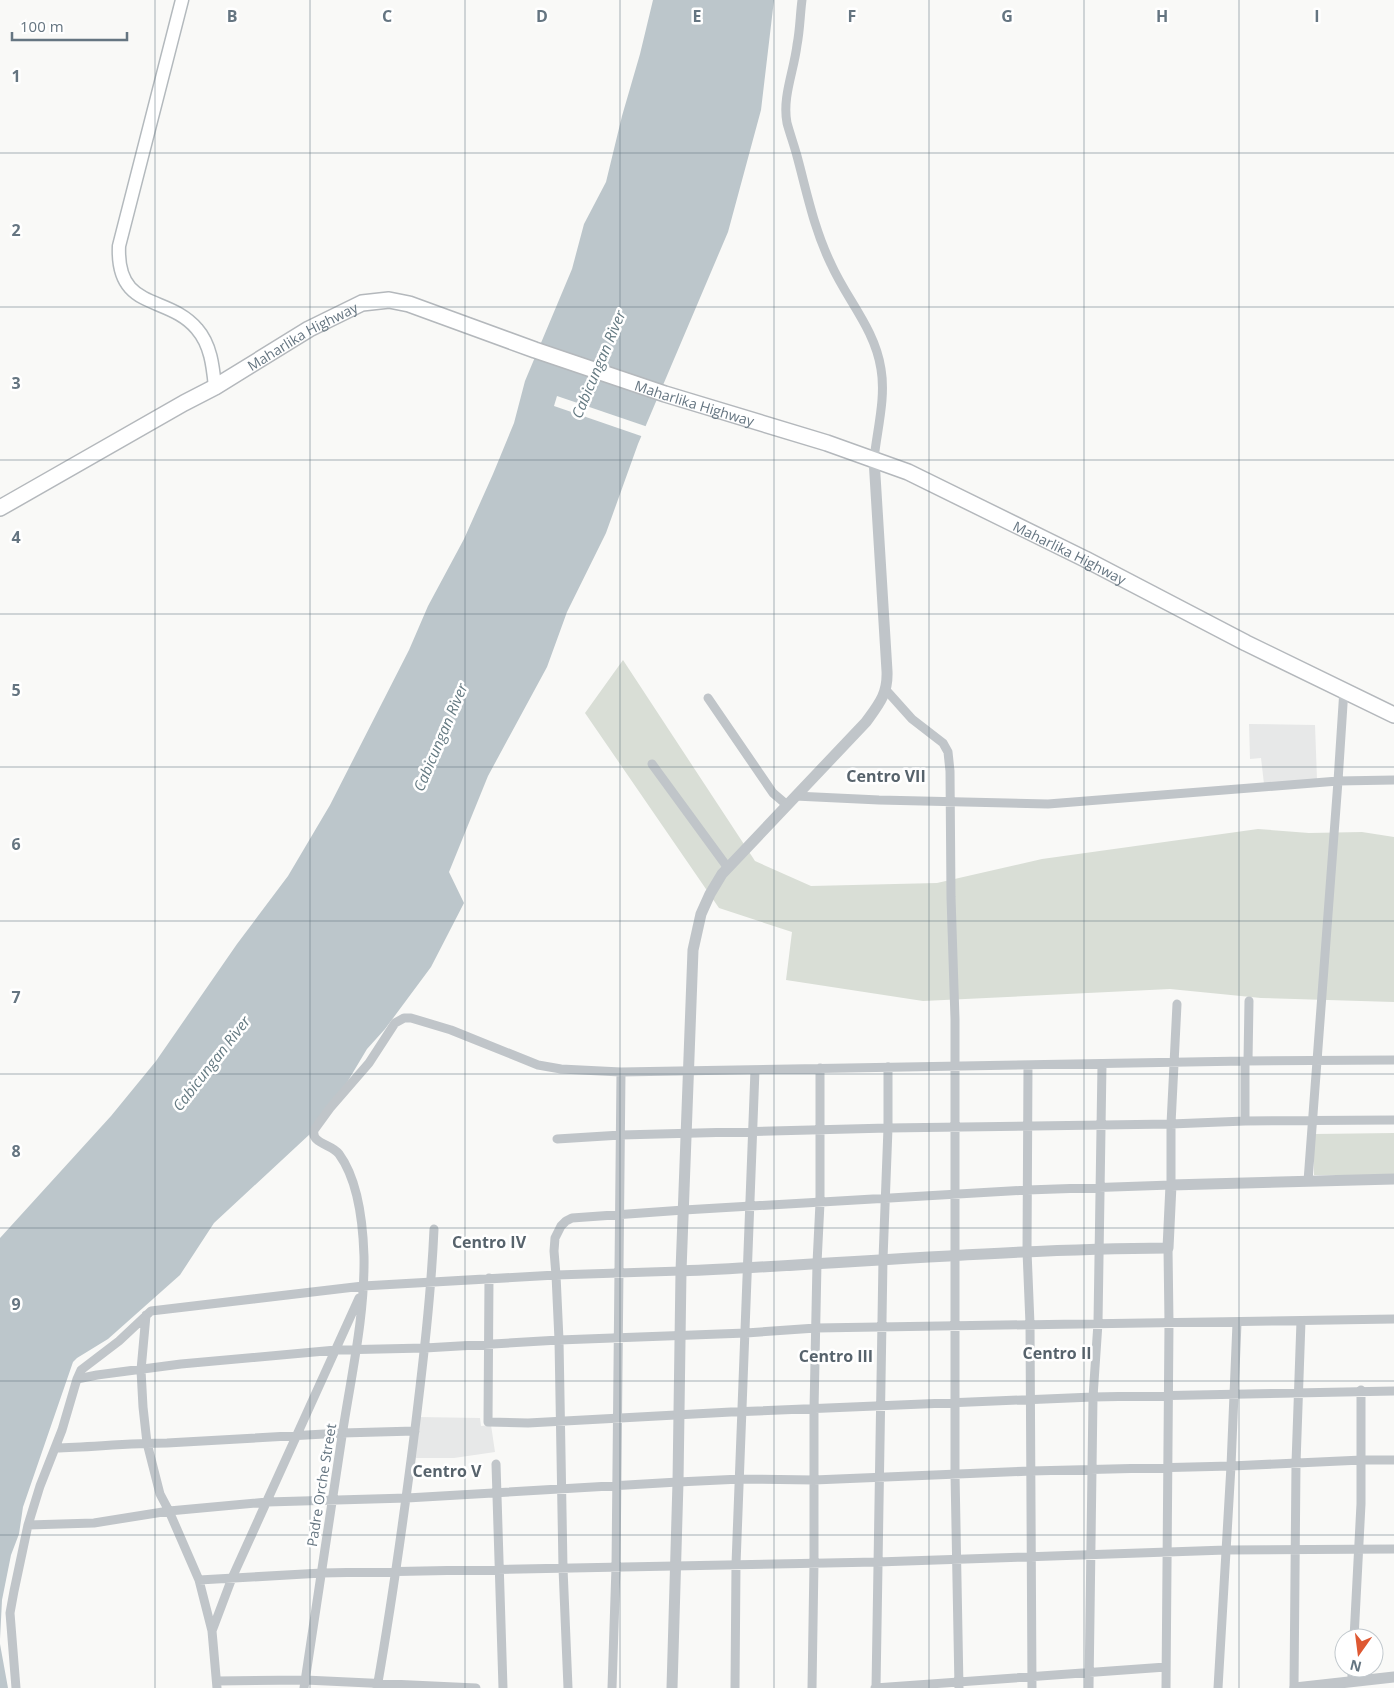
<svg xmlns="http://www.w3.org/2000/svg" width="1394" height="1688" font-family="'Open Sans',sans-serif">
  <rect width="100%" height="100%" fill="#f9f9f7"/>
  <path fill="#e7e8e8" d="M1249,724L1315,725L1317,779L1264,784L1261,758L1250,759Z
    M418,1417L480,1418L481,1426L491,1425L495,1452L454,1458H416Z"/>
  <path fill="#d9ded6" d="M623,660L755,861L811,886L937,883L1042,859L1258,829L1309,833L1362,832L1394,837V1002L1261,998L1170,989L923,1001L786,980L792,932L719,908L585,713Z
    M1394,1133V1175H1314V1134Z"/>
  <path fill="#bcc6cb" d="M653,0H774L761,110L728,232L638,444L606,533L567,612L547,667L488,776L449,872L464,903L431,967L385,1029L367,1049L324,1121L214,1223L180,1275L108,1339L77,1358L73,1362L23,1507L19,1534L11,1555L2,1600L0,1639V1238L111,1116L156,1061L237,944L288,876L330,805L409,650L428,606L464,539L493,474L514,423L525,381L572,269L584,224L606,182L622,116L640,54Z
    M0,1644L8,1688H0Z"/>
  <path fill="#f9f9f7" d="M557,396L648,427L644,437L554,406Z"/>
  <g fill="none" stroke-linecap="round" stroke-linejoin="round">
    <g stroke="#b3b9bd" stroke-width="15">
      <path id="secondary" d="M182,0L119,246C116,312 168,294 197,329C211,345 213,367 215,387"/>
    </g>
    <g stroke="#b4b8bc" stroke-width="18">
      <g id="trunk">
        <path id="s1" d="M0,508L184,403L215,387L309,329L362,303L389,300L409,304L535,350L665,394L827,443L908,472L1085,559L1246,643L1394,715"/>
      </g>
    </g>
    <path stroke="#c0c5c9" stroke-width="9" d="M802,0C800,15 800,30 797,45C794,71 782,97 787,123C790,134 794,145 797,156C807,193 814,229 831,264C847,300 875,329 881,369C886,398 877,430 874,459
      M886,690L912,719L943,743L948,752L950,771L951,897L955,1019V1473L959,1688
      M708,698L773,793L787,805
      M652,764L728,868
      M795,796L879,800L1048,804L1338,781L1394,780
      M1248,1061L1249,1001
      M1028,1065L1027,1251L1030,1324L1032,1688
      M621,1072L1245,1061L1394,1060
      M1245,1121V1061
      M557,1139L621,1135L888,1128L1171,1124L1245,1121L1394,1120
      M1308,1181L1338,781L1344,689
      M489,1278L488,1422L528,1423L731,1412L1093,1397L1394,1391
      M146,1315L141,1370L143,1407L147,1443L160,1494L169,1511L199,1580L212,1631
      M77,1379L97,1375L181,1364L336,1350L425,1348L559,1340L746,1333L816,1328L1394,1319
      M55,1448C92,1447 129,1443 167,1443L342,1433L415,1431
      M496,1464L503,1688
      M28,1525L94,1523L169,1511L267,1502L407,1498L678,1482L741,1479L814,1480L1031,1471L1231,1466L1362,1460H1394
      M199,1580L322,1573L877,1562L1226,1550L1394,1549
      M1354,1638L1361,1504V1390
      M217,1681L305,1680L476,1688
      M1352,1681V1668
      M16,1688L10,1613L14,1591L28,1525L40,1486L62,1430L77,1379L81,1370L119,1341L151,1311L363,1286L556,1275L681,1271
      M217,1688L212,1631L232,1578L359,1298
      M304,1688C317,1604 329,1520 342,1436C351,1376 365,1317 364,1256C363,1224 358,1180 339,1154C332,1144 311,1144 314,1130L330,1108L369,1063L395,1023L404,1018H411L451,1030L538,1065L561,1069L621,1072L616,1567L612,1688
      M377,1688C392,1602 404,1516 415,1429C423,1363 431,1296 434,1229
      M568,1688L563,1568L559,1340L556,1275L554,1251L555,1238L561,1226L566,1221L572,1218L684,1210L1027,1190L1171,1185V1124L1177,1004
      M735,1688L736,1564L755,1070
      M812,1688L814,1562V1410L817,1263L820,1203V1068
      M875,1688L1166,1667
      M876,1688L883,1259L888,1128V1067
      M1089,1688L1093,1397L1098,1323L1102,1064
      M1166,1688L1169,1323L1168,1248
      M1218,1688L1231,1466L1237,1323
      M1294,1688L1296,1463L1301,1321"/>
    <path stroke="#c0c5c9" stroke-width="11" d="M681,1271C844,1264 1005,1249 1168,1248L1171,1185L1394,1179
      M672,1688L678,1482L681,1271L693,950L701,914L710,894L722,874L866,722C879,704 888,694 887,671L874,459
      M1295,1688L1394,1677"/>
    <use href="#secondary" stroke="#fff" stroke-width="12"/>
    <use href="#trunk" stroke="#fff" stroke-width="15"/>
  </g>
  <path fill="none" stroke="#657581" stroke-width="1" stroke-opacity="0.55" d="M155,0V1688M310,0V1688M465,0V1688M620,0V1688M774,0V1688M929,0V1688M1084,0V1688M1239,0V1688M0,153H1394M0,307H1394M0,460H1394M0,614H1394M0,767H1394M0,921H1394M0,1074H1394M0,1228H1394M0,1381H1394M0,1535H1394"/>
  <g text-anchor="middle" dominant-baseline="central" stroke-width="5" stroke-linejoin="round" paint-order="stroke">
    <g font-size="14" fill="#657581" stroke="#fff">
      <text stroke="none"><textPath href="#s1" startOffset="348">Maharlika Highway</textPath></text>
      <text stroke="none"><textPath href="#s1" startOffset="766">Maharlika Highway</textPath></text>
      <text stroke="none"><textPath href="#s1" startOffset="1171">Maharlika Highway</textPath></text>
      <text transform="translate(321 1485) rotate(-81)">Padre Orche Street</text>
    </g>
    <g font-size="15" font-style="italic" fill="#657a82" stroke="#fff">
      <text transform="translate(598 364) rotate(-67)">Cabicungan River</text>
      <text transform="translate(440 737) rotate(-67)">Cabicungan River</text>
      <text transform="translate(211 1063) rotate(-52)">Cabicungan River</text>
    </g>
    <g font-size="16" font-weight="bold" fill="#57636c" stroke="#fff">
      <text x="886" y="776">Centro VII</text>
      <text x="489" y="1242">Centro IV</text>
      <text x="1057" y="1353">Centro II</text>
      <text x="836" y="1356">Centro III</text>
      <text x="447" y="1471">Centro V</text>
    </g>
  </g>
  <g font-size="16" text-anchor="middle" font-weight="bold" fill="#657581" stroke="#fff" stroke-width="5" stroke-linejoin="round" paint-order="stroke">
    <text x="232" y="22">B</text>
    <text x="387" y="22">C</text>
    <text x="542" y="22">D</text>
    <text x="697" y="22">E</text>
    <text x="852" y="22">F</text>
    <text x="1007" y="22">G</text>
    <text x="1162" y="22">H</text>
    <text x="1317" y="22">I</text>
    <text x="16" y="82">1</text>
    <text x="16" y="236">2</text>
    <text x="16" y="389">3</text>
    <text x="16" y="543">4</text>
    <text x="16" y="696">5</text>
    <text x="16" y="850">6</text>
    <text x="16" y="1003">7</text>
    <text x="16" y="1157">8</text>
    <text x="16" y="1310">9</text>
  </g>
  <g transform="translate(1359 1653) rotate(194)"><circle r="24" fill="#ffffff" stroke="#c1c8cd"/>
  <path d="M0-4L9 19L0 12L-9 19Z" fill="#de5832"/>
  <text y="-8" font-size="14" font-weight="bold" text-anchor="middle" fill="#657581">N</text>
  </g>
  <path d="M12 32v8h115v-8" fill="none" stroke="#657581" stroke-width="2.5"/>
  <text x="20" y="32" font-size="15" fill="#657581" stroke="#ffffff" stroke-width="4" paint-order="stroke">100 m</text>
</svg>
